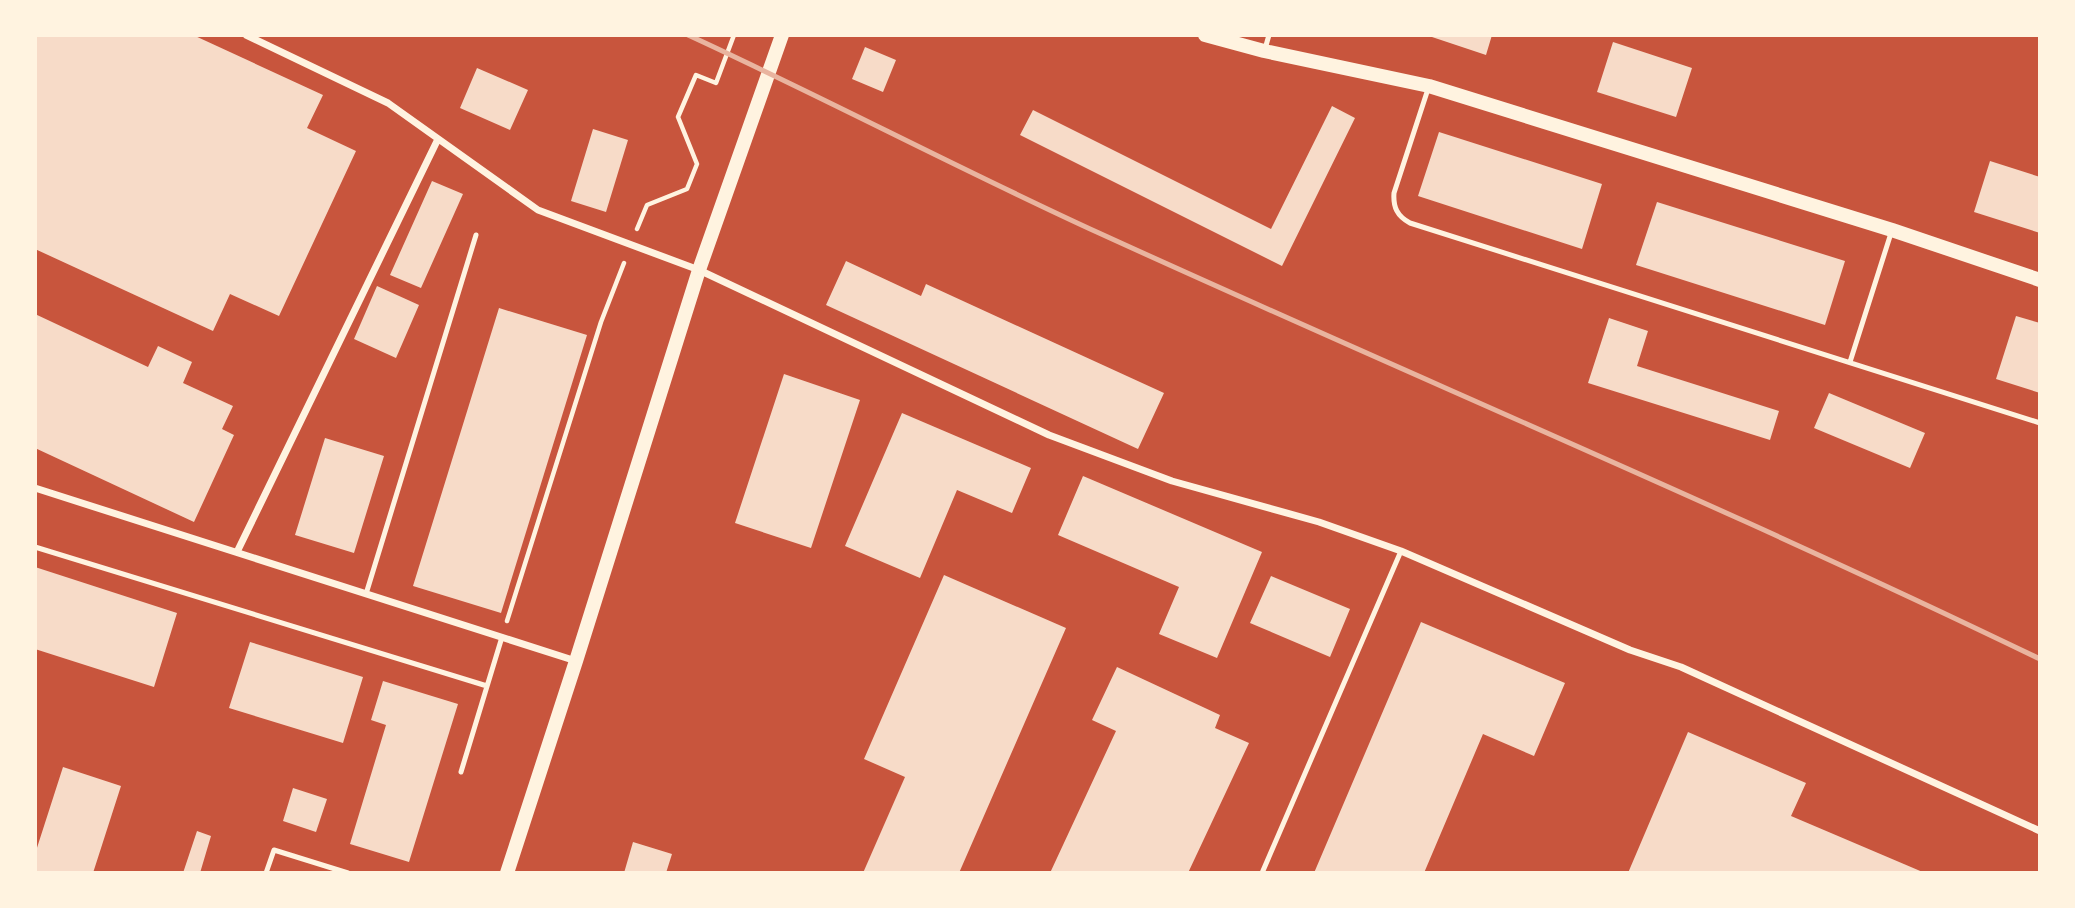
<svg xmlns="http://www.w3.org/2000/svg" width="2075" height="908" font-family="Montserrat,sans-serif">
  <rect width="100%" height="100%" fill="#c8553d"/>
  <path fill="#f7dbc8" d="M35,35H193L323,95L307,128L356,151L279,316L230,294L213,331L35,249Z
    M1426,35H1492L1486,55Z
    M1613,42L1692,68L1676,117L1597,92Z
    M865,47L896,60L883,92L852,79Z
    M477,68L528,90L510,130L460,108Z
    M1332,106L1355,118L1282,266L1020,135L1033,110L1271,229Z
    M593,129L628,140L606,212L571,201Z
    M1439,132L1602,184L1582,249L1418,196Z
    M1990,161L2040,177V233L1974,212Z
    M432,181L463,194L421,288L390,275Z
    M1657,202L1845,261L1825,325L1636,265Z
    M846,261L921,296L926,284L1164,393L1138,449L826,305Z
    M377,286L419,305L396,358L354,339Z
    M499,308L587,335L501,613L413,586Z
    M35,314L148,367L158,346L192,362L183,383L233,406L222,429L234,435L194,522L35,448Z
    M2016,316L2040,323V393L1996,379Z
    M1609,318L1648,331L1637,366L1779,411L1770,440L1588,383Z
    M784,374L860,400L811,548L735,523Z
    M1829,393L1925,433L1910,468L1814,428Z
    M902,413L1031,468L1012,513L957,490L920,578L845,546Z
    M325,438L384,456L354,553L295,535Z
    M1083,476L1262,552L1217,658L1159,634L1179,587L1058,535Z
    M35,567L177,613L154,687L35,649Z
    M944,575L1066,628L959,873H863L905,777L864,759Z
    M1271,576L1350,609L1330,657L1250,623Z
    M1421,622L1565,683L1534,756L1483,734L1424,873H1314Z
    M250,642L363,677L343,743L229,708Z
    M1117,667L1220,715L1215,728L1249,743L1188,873H1050L1116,731L1092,720Z
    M383,681L458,704L409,862L350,844L386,725L371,720Z
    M1688,732L1806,783L1791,816L1925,873H1628Z
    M63,767L121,786L93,873H35V854Z
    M293,788L327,799L316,832L283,821Z
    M197,831L211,836L200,873H183Z
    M633,842L672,854L666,873H624Z"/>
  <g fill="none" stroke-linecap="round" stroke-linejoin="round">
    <path stroke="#fff3e0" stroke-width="4.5" d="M637,229L647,205L687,189L697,164L678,117L696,75L716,83L734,35
      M507,621L601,322L624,263"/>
    <path stroke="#fff3e0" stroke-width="5" d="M1265,49L1269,35
      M1428,89L1394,193C1393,207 1397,216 1410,223L2040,423
      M1850,362L1892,230
      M35,547L487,686
      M366,594L476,235
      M461,772L502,637
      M266,873L274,850L348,873
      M1262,873L1401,551"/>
    <path stroke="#fff3e0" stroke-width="7" d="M246,35L388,103L538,210L699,270L1049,435L1172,481L1319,522L1401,551L1630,650L1681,667L2040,831
      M35,488L576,661
      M237,552L438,139"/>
    <path stroke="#fff3e0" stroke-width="14" d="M1205,35L1264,51L1429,86L1892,230L2040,280
      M507,873L576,661L699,270L782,35"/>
    <path stroke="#e9b49f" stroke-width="5" d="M688,35C827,99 961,170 1099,233C1412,376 1730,509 2040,659"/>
  </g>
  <rect width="2075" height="908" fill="none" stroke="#fff3e0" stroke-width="74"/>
</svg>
